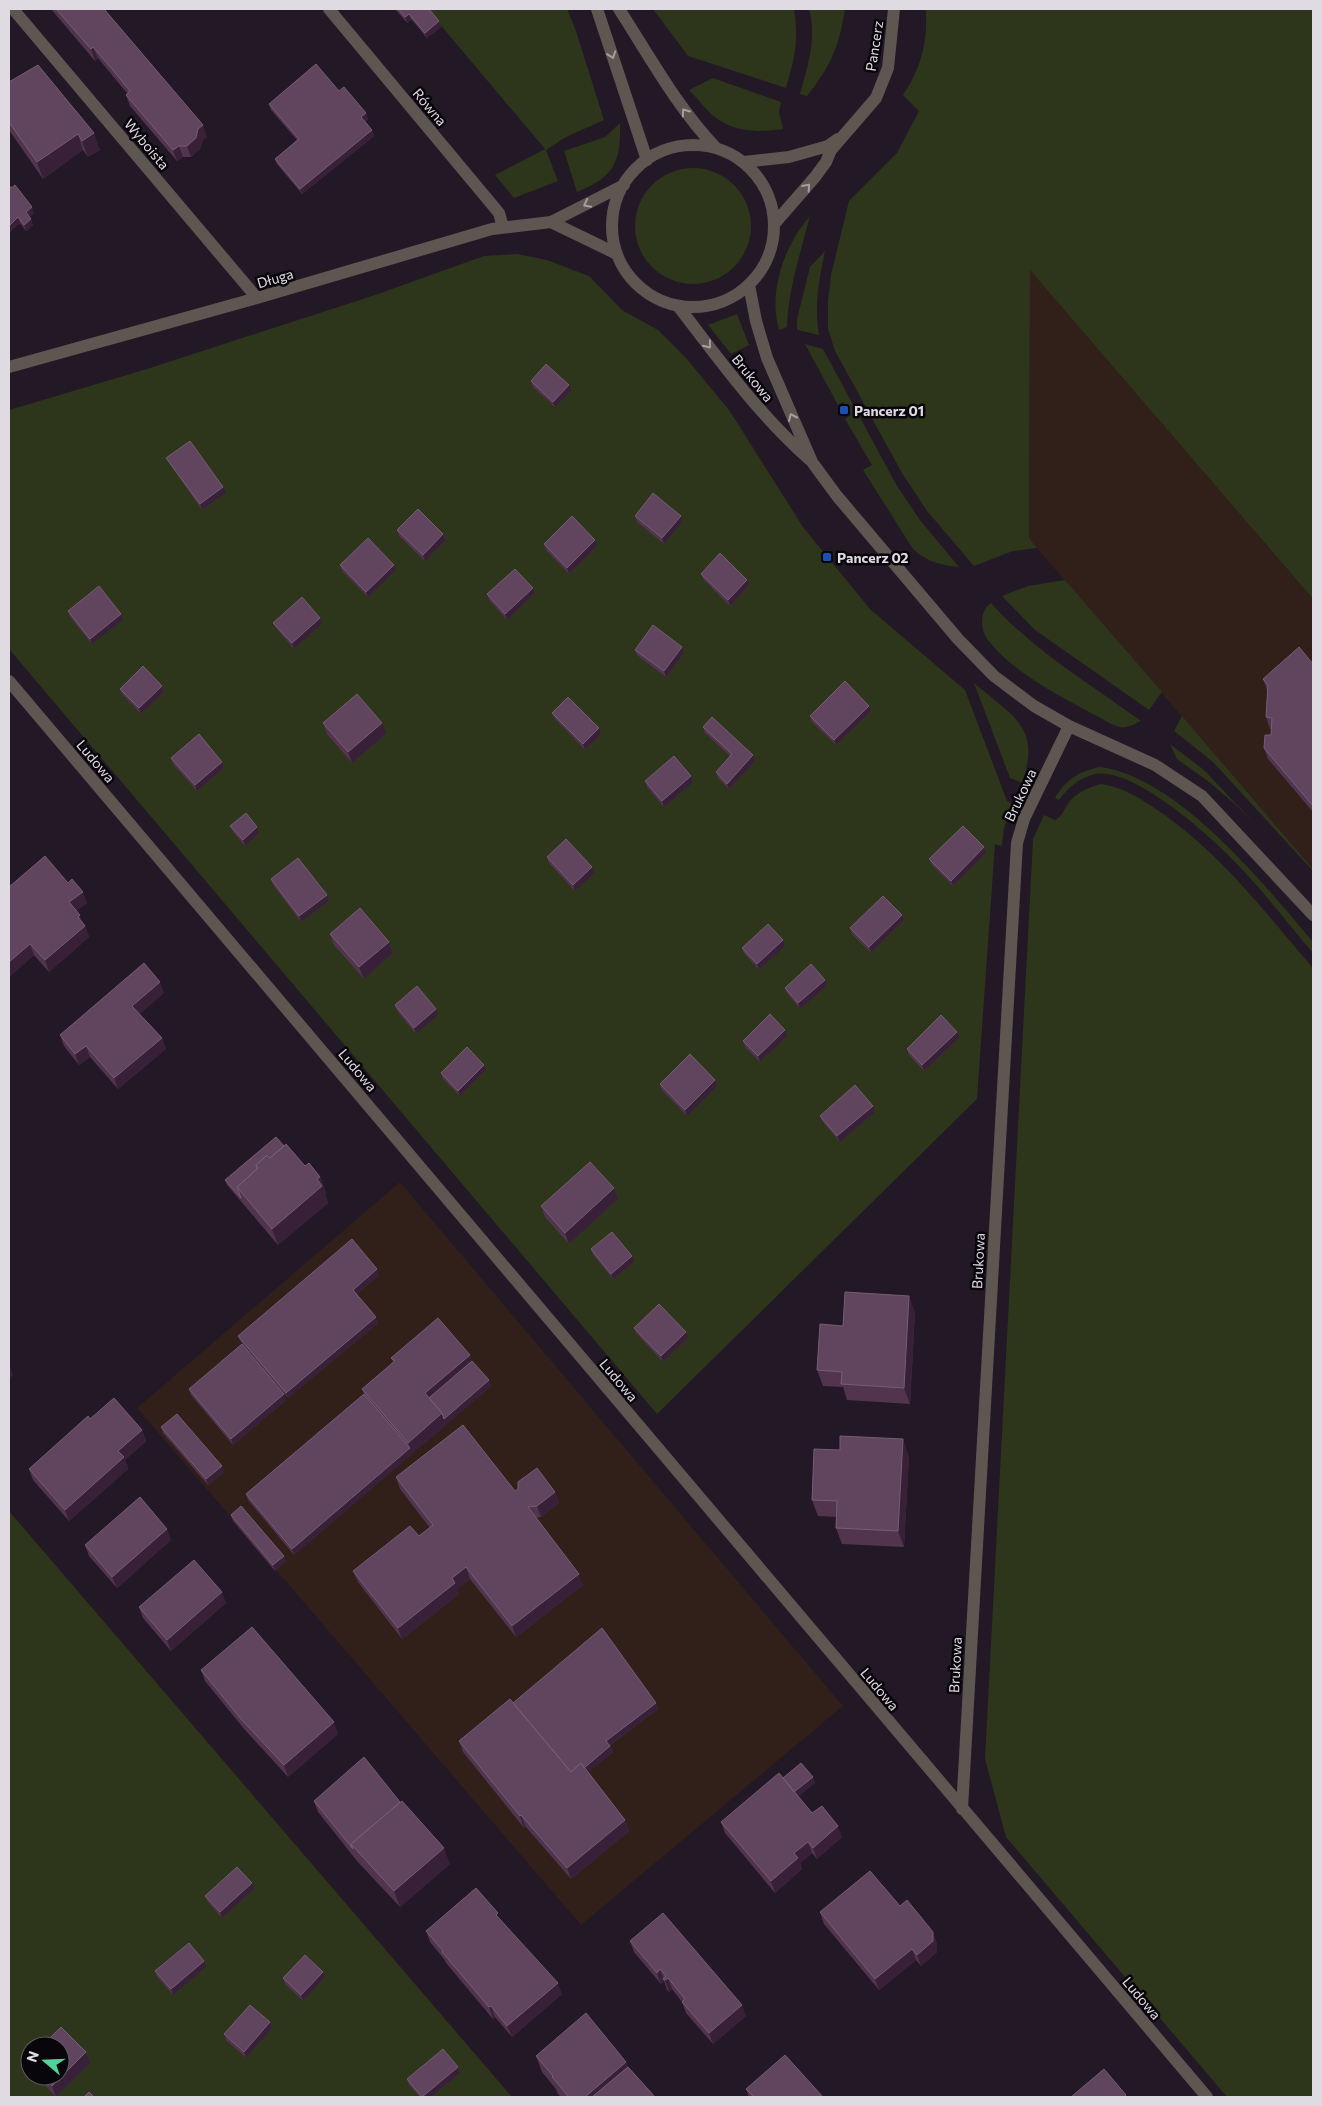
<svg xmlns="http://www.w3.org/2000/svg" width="1322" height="2106" font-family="Commissioner,sans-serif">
  <rect width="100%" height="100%" fill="#221826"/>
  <path fill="#311f1a" d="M1030,269L1313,599V869L1029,539Z
    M400,1182L843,1706L581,1925L137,1408Z"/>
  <path fill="#2d351b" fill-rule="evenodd" d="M427,9H567L576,31L604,120L566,137L546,150L558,181L514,198L495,175L545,149Z
    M653,9H794C799,41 795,57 786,88L688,56Z
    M809,9H845C839,47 831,66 807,96L800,94C808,65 817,38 809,9Z
    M926,9H1313V599L1030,270L1029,538L1037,548L1013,551L974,566L927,511L902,473L835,351L828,329V301L831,275L849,201L897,153L919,111L903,95C922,66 927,44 926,9Z
    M713,78L781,102L779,112L783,129C761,132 738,133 719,120C708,113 698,99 689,90Z
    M620,123C621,163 614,177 577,192L564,151L605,137Z
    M635 226a58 58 0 1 1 116 0a58 58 0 1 1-116 0Z
    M810,216C801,252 788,290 787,327L779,330C768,291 784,246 810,216Z
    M825,251C819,281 814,305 819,335L797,330V319L810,267Z
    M517,254L547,260L589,276L622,310L658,330L686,358L729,410L803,527L870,609L965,690L1007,801L1013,804L1004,828L1002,846L995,844L977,1099L657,1414L9,649V410L147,369L375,295L484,256Z
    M737,314L749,345L731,354L708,325Z
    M805,344L823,349L897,486L920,520L959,567C941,565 927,562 913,549L863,470L872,465L845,419L851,415L843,402L838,405Z
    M1065,580L1162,692L1149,710L1035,630L1002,596L1028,586Z
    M991,603C1033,650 1090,684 1141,721C1134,724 1127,729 1119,727C1111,725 1103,719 1095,715C1061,697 1011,671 988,640C980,629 979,611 991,603Z
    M974,683C1012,716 1042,726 1022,783L1010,778Z
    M1182,716L1313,869V871L1213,762L1174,731Z
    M1170,744L1204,770L1258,827L1236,805L1209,782L1177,759Z
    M1100,767C1178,777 1265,885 1313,942V953C1285,920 1257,883 1226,853C1201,828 1131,767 1095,774C1079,778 1068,788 1059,800L1055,798C1066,779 1080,771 1100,767Z
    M1101,784C1122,787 1138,797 1156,809C1219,851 1264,911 1313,968V2097H1227L1006,1837L985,1759L1033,839L1044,815L1055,820C1062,817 1063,811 1067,805C1075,793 1087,788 1101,784Z
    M9,1511L512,2097H9ZM30,2046H60V2076H30Z"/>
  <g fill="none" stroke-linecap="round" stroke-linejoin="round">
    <path stroke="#5e5751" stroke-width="12" d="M13,9L257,298
      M329,9L499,213L503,227
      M597,9L647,160
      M619,9C650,57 677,107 716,148
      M612 226a81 81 0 1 1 162 0a81 81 0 1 1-162 0Z
      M744,162L789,157L828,146L838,139
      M551,222L617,254
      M775,223L815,177L826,162L831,150L876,98L888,68L894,9
      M749,285L756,321L767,358L812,462L837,496L958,639L994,676L1034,706L1069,726L1155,765L1202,796L1313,915
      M678,306C719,359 758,414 809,459
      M9,367L257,298L492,229L551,222L624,185
      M9,681L1207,2097
      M962,1809L1017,843L1024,819L1069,726"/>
  </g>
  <path fill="#52344f" d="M51,9H104L207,137L203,140L200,149L191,157H183L177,161L130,106L126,95L127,93L116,80L98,58L95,61Z
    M395,9H429L439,21L441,27L427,38L411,19L407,23Z
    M9,82L100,150L88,157L83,150L43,179L9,130Z
    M339,91L366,113L368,119L365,122L372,130L374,136L302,194L277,164L275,159L297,140L271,110L269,104Z
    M9,185L34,213L29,217L33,225L26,231L20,223L10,232L9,231Z
    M531,381L571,391L555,407L533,387Z
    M166,458L226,493L202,510L169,463Z
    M635,516H681L683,521L664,544L637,522Z
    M397,530L443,534L446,540L425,561L399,536Z
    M544,544L597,546L569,574L546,550Z
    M340,565H394L396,570L368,597L342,571Z
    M701,574L749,585L730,606L703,579Z
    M535,593L507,620L489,600L487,594Z
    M68,611L121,614L123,620L92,644L70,617Z
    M320,618L322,624L294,649L276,628L273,623Z
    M635,650L684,653L666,677L637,655Z
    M1313,664V812L1268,759L1264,748L1271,735V729H1270L1266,717L1268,691L1267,690L1263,679Z
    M162,686L164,692L141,714L122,694L120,689Z
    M869,706L871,711L836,745L812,722L810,716Z
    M552,713L601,734L585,750L555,719Z
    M323,723L386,734L352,763L327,734Z
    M703,727L755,761L729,789L718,778L716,772L730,756L705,733Z
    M171,758L222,762L224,768L197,791L173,764Z
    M691,776L693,782L664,807L647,787L645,781Z
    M230,826L259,833L245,846L233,832Z
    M984,847L986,853L953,886L932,865L929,859Z
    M547,857L592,867L594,873L575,891L549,863Z
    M271,879L327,895L329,901L301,922L273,885Z
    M68,883L87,903L76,911L85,926L89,937L49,972L34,955L9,977V887Z
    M904,920L871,953L852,934L850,928Z
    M330,934L389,942L393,953L364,979L334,945Z
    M783,940L785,946L759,970L744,953L742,948Z
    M825,980L827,986L800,1009L787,993L785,988Z
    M164,993L139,1014L162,1038L166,1049L118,1089L90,1057L79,1065L64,1046L60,1035Z
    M395,1005L436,1009L438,1015L416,1034L397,1011Z
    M957,1032L959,1038L924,1071L909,1055L907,1049Z
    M787,1036L760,1062L745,1047L743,1041Z
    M484,1065L486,1070L460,1096L443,1079L441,1073Z
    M715,1080L717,1086L687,1116L662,1090L660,1084Z
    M873,1106L875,1112L840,1142L822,1121L820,1116Z
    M284,1146L305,1166L320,1177L326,1193L325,1194L328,1203L278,1245L227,1185L225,1180Z
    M614,1188L618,1199L569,1244L545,1217L541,1206Z
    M591,1249L634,1262L613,1279L593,1255Z
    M379,1275L357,1294L378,1323L288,1398L241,1342L238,1336Z
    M915,1312L910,1404L847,1400L843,1387L823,1386L817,1370L843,1326Z
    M634,1328L688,1338L663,1362L636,1333Z
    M391,1358L472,1361L489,1380L491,1386L294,1555L248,1500L246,1494L364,1394L362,1389L393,1362Z
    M189,1389L286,1400L233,1445L191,1395Z
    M90,1419L142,1430L146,1441L125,1460L128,1469L69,1521L33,1480L29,1469Z
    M161,1427L224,1472L208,1485L163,1433Z
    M909,1456L904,1547L842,1544L836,1528V1517L818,1516L812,1500Z
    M396,1477L515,1491L555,1492L559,1503L541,1517L536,1518L583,1585L516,1637L470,1579L457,1589L459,1594L402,1639L358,1582L353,1571L419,1536L430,1528L400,1489Z
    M231,1515L286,1561L275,1571L233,1521Z
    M171,1540L117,1588L89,1556L85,1545Z
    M226,1603L171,1651L143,1618L139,1607Z
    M201,1670L338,1734L288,1777L245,1730L205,1681Z
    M513,1703L658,1709L610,1745L613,1752L588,1772L625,1820L629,1831L571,1879L525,1826L524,1828L463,1752L459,1741Z
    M783,1778L815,1783L798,1796L812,1813L842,1837L817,1859L812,1853L800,1863L802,1869L775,1893L725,1833L721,1822Z
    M314,1801L450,1864L400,1907L357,1861L318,1812Z
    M254,1889L222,1918L208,1902L205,1896Z
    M900,1906L937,1943V1952L921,1966L916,1960L879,1990L824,1924L820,1912Z
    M499,1918L562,1994L512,2037L495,2017L493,2019L446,1963L444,1959L430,1942L426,1931Z
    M630,1941L746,2016L713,2044L686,2013L682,2002L672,1989L669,1992L667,1990L664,1981L661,1984L634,1952Z
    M206,1967L173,1995L157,1977L155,1971Z
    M323,1972L325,1977L303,2001L285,1984L283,1978Z
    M270,2022L272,2028L246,2058L226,2040L224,2034Z
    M86,2052L90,2063L56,2097L36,2076H60Z
    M536,2056L626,2062L628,2067L655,2097H561L558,2094L556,2089L542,2072Z
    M458,2067L460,2073L431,2097H420L409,2085L407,2079Z
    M746,2089L823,2097H749Z"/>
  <path fill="#382138" d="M409,14L411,19L407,23L405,17Z
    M439,21L441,27L427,38L425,33Z
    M93,47L98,58L95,61L91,49Z
    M366,113L368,119L364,123L361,117Z
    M203,125L207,137L203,140L200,149L191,157L187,146L198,129Z
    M372,130L374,136L302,194L300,189Z
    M94,133L100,150L88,157L82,141Z
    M78,134L83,150L43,179L37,162Z
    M179,146L183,157L177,161L173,150Z
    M32,207L34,213L28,218L26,212Z
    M18,217L20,223L10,232L9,226Z
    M31,219L33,225L26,231L24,225Z
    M569,385L571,391L555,407L553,402Z
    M223,487L226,493L202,510L200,504Z
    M681,516L683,521L664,544L662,538Z
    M443,534L446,540L425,561L423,555Z
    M595,540L597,546L569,574L567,568Z
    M394,565L396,570L368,597L366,592Z
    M747,580L749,585L730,606L728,600Z
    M533,588L535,593L507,620L505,614Z
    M121,614L123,620L92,644L90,639Z
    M320,618L322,624L294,649L292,643Z
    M682,647L684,653L666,677L664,671Z
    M162,686L164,692L141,714L139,708Z
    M869,706L871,711L836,745L834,740Z
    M382,723L386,734L352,763L348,752Z
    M599,728L601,734L585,750L583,744Z
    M753,755L755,761L729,789L727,784Z
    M222,762L224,768L197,791L195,785Z
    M691,776L693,782L664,807L662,801Z
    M257,827L259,833L245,846L243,840Z
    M984,847L986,853L953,886L951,881Z
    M592,867L594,873L575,891L573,885Z
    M83,892L87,903L73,913L69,902Z
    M327,895L329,901L301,922L299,916Z
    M80,915L84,926L78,917Z
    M902,915L904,920L871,953L869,947Z
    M85,926L89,937L49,972L45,960Z
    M783,940L785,946L759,970L757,964Z
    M389,942L393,953L364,979L359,967Z
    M30,944L34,955L9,977V962Z
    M825,980L827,986L800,1009L798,1003Z
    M160,982L164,993L136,1017L132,1006Z
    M436,1009L438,1015L416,1034L414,1028Z
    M785,1030L787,1036L760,1062L758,1056Z
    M957,1032L959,1038L924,1071L922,1065Z
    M162,1038L166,1049L118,1089L114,1078Z
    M86,1046L90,1057L79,1065L75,1054Z
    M484,1065L486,1070L460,1096L458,1091Z
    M715,1080L717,1086L687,1116L685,1110Z
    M873,1106L875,1112L840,1142L837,1136Z
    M320,1177L326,1193L325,1194L328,1203L278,1245L272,1229L317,1179Z
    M614,1188L618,1199L569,1244L565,1233Z
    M632,1256L634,1262L613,1279L611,1274Z
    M377,1269L379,1275L355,1296L353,1290Z
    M909,1296L915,1312L910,1404L904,1388Z
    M376,1317L378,1323L288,1398L286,1393Z
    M686,1332L688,1338L663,1362L661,1356Z
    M470,1355L474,1367L427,1399L425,1393Z
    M9,1364L13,1375L9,1379Z
    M489,1380L491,1386L446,1425L444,1419Z
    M284,1394L286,1400L233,1445L231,1439Z
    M442,1413L446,1425L294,1555L292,1549L410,1448L408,1443Z
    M142,1430L146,1441L125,1460L128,1469L69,1521L65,1510L118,1451Z
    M903,1439L909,1456L904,1547L898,1531Z
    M222,1466L224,1472L208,1485L206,1479Z
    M555,1492L559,1503L541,1517L537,1506Z
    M167,1529L171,1540L117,1588L112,1577Z
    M284,1556L286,1561L275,1571L273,1565Z
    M466,1567L470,1579L457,1589L459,1594L402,1639L398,1628L452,1578Z
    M579,1574L583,1585L516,1637L512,1626Z
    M222,1592L226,1603L171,1651L167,1640Z
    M656,1703L658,1709L608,1746L606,1741Z
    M334,1722L338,1734L288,1777L284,1765Z
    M610,1746L613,1752L575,1783L573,1777Z
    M813,1777L815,1783L795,1799L793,1793Z
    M521,1815L525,1826L524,1828L520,1816Z
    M625,1820L629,1831L571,1879L567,1868Z
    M838,1826L842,1837L817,1859L813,1848Z
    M808,1842L812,1853L800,1863L802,1869L775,1893L771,1881L794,1853Z
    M444,1848L450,1864L400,1907L394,1891Z
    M252,1883L254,1889L222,1918L220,1912Z
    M933,1932L937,1943V1952L921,1966L917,1955Z
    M912,1949L916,1960L879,1990L875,1979Z
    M204,1961L206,1967L173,1995L171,1989Z
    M660,1969L664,1980L663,1979L664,1981L661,1984L657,1973Z
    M323,1972L325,1977L303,2001L301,1995Z
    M668,1978L672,1989L669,1992L665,1980Z
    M558,1983L562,1994L512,2037L507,2026Z
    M742,2005L746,2016L713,2044L709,2033Z
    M491,2006L495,2017L493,2019L489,2007Z
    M270,2022L272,2028L246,2058L244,2052Z
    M86,2052L90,2063L56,2097L52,2086Z
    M626,2062L632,2078L610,2097H585Z
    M458,2067L460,2073L431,2097H422Z"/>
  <path fill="#61455f" stroke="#755d74" d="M56,9H104L203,125L198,129L196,138L187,146H179L173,150L126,95L130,91L112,69L93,47L91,49Z
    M398,9H429L439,21L425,33L409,14L405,17Z
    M316,64L339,91L344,87L366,113L361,117L372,130L300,189L275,159L299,139L269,104Z
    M38,65L94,133L82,141L78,134L37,162L9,122V82Z
    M9,185L11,188L15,185L32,207L26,212L31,219L24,225L18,217L9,226Z
    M546,364L569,385L553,402L531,381Z
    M190,441L223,487L200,504L166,458Z
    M653,493L681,516L662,538L635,516Z
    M418,509L443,534L423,555L397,530Z
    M572,516L595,540L567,568L544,544Z
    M368,538L394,565L366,592L340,565Z
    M720,553L747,580L728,600L701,574Z
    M515,569L533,588L505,614L487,594Z
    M99,586L121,614L90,639L68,611Z
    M302,597L320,618L292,643L273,623Z
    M653,625L682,647L664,671L635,650Z
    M1299,647L1313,664V806L1264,748L1265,735H1271L1272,718L1266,717L1268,685L1263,679Z
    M143,666L162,686L139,708L120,689Z
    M845,681L869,706L834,740L810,716Z
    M357,694L382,723L348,752L323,723Z
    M568,697L599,728L583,744L552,713Z
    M712,717L753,755L727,784L716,772L732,754L703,727Z
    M199,734L222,762L195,785L171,758Z
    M674,756L691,776L662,801L645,781Z
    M246,813L257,827L243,840L230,826Z
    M963,826L984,847L951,881L929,859Z
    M566,839L592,867L573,885L547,857Z
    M45,856L68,883L72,879L83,892L69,902L80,915L78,917L85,926L45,960L30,944L9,962V887Z
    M298,858L327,895L299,916L271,879Z
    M883,896L902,915L869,947L850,928Z
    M360,908L389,942L359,967L330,934Z
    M768,924L783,940L757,964L742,948Z
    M144,963L160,982L132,1006L162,1038L114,1078L86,1046L75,1054L60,1035Z
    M811,964L825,980L798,1003L785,988Z
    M417,986L436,1009L414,1028L395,1005Z
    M770,1014L785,1030L758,1056L743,1041Z
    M941,1015L957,1032L922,1065L907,1049Z
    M467,1047L484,1065L458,1091L441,1073Z
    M690,1054L715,1080L685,1110L660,1084Z
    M855,1085L873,1106L837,1136L820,1116Z
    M276,1137L284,1146L270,1158L267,1155L256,1165L257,1169L237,1187L241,1198L225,1180Z
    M286,1144L305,1166L309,1163L320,1177L317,1179L322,1186L272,1229L237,1187L258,1168L256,1165L267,1155L270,1158Z
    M590,1162L614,1188L565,1233L541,1206Z
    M612,1232L632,1256L611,1274L591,1249Z
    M352,1239L377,1269L353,1290L376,1317L286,1393L238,1336Z
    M845,1292L909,1296L904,1388L841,1384L842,1372L817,1370L820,1324L843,1326Z
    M659,1304L686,1332L661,1356L634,1328Z
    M438,1318L470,1355L425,1393L442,1413L408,1443L362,1389L395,1361L391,1358Z
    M242,1344L284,1394L231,1439L189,1389Z
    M472,1361L489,1380L444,1419L442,1413L429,1398Z
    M364,1394L410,1448L292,1549L246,1494Z
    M114,1398L142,1430L118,1451L124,1457L65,1510L29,1469L88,1416L90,1419Z
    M177,1414L222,1466L206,1479L161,1427Z
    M463,1425L515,1491L518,1489V1482L537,1468L555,1492L537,1506L528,1507L579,1574L512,1626L466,1567L452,1578L455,1583L398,1628L353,1571L410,1526L419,1536L433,1525L396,1477Z
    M840,1436L903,1439L898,1531L836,1528L837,1501L812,1500L814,1449L840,1450Z
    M140,1497L167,1529L112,1577L85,1545Z
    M241,1506L284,1556L273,1565L231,1515Z
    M194,1560L222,1592L167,1640L139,1607Z
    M252,1627L334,1722L284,1765L241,1719L201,1670Z
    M602,1628L656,1703L606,1741L610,1746L584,1768L581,1763L571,1772L513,1703Z
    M510,1699L571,1772L581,1763L625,1820L567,1868L521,1815L520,1816L459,1741Z
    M364,1757L400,1802L351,1844L353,1849L314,1801Z
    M801,1763L813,1777L794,1792L783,1778Z
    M779,1773L812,1813L822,1806L838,1826L813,1848L808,1842L794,1853L798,1858L771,1881L721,1822Z
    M402,1801L444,1848L394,1891L351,1844Z
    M237,1867L252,1883L220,1912L205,1896Z
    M870,1871L900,1906L907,1900L933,1932V1941L917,1955L912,1949L875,1979L820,1912Z
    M476,1888L498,1913L496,1915L558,1983L507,2026L491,2006L489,2007L442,1952L443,1951L426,1931Z
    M663,1913L742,2005L709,2033L682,2002L685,1999L668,1978L665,1980L663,1979L666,1976L660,1969L657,1973L630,1941Z
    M189,1943L204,1961L171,1989L155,1971Z
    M305,1955L323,1972L301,1995L283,1978Z
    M250,2005L270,2022L244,2052L224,2034Z
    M586,2013L626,2062L585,2097H569L552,2077L553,2076L536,2056Z
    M61,2027L86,2052L52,2086L43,2076H60V2046H42Z
    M443,2049L458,2067L422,2097L407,2079Z
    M785,2055L823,2097H754L746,2089Z
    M628,2067L655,2097H592Z
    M1104,2069L1126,2095L1124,2097H1071Z
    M89,2092L94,2097H84Z"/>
  <defs><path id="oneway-chevron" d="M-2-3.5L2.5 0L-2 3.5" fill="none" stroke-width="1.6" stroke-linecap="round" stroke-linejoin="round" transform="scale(1.25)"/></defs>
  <g stroke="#a69fa1">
    <use href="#oneway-chevron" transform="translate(612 55) rotate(71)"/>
    <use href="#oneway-chevron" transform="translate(685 112) rotate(-125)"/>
    <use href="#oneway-chevron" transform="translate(807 187) rotate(-48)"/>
    <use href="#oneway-chevron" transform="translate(587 204) rotate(153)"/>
    <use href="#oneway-chevron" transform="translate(708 345) rotate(52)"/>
    <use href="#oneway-chevron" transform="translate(792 417) rotate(-114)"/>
  </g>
  <g fill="#1a4fb4" stroke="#09060b" stroke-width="2">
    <rect x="839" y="405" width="10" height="10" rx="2.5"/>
    <rect x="822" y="552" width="10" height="10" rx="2.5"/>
  </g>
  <g text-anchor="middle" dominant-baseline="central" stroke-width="5" stroke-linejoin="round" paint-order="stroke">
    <g font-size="14" fill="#e0dae3" stroke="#09060b">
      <text transform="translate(874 46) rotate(-81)">Pancerz</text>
      <text transform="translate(430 107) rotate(50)">Równa</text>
      <text transform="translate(147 144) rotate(50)">Wyboista</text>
      <text transform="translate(275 278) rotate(-16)">Długa</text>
      <text transform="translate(753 378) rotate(51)">Brukowa</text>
      <text transform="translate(96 761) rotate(50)">Ludowa</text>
      <text transform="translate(1020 795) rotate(-65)">Brukowa</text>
      <text transform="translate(358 1070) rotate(50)">Ludowa</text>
      <text transform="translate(978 1261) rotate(-87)">Brukowa</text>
      <text transform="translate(619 1380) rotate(50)">Ludowa</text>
      <text transform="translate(955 1665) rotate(-87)">Brukowa</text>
      <text transform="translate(880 1689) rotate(50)">Ludowa</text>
      <text transform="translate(1142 1998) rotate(50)">Ludowa</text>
    </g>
    <g font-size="14" font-weight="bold" fill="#e0dae3" stroke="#09060b" text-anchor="start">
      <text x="854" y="410">Pancerz 01</text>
      <text x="837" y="557">Pancerz 02</text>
    </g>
  </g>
  <rect width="1322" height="2106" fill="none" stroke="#e0dae3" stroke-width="20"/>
  <g transform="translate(45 2061) rotate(289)"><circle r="24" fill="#09060b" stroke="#5f5b61"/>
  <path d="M0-4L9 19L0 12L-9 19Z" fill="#4fd399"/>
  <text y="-8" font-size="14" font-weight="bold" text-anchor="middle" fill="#e0dae3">N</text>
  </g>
</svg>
